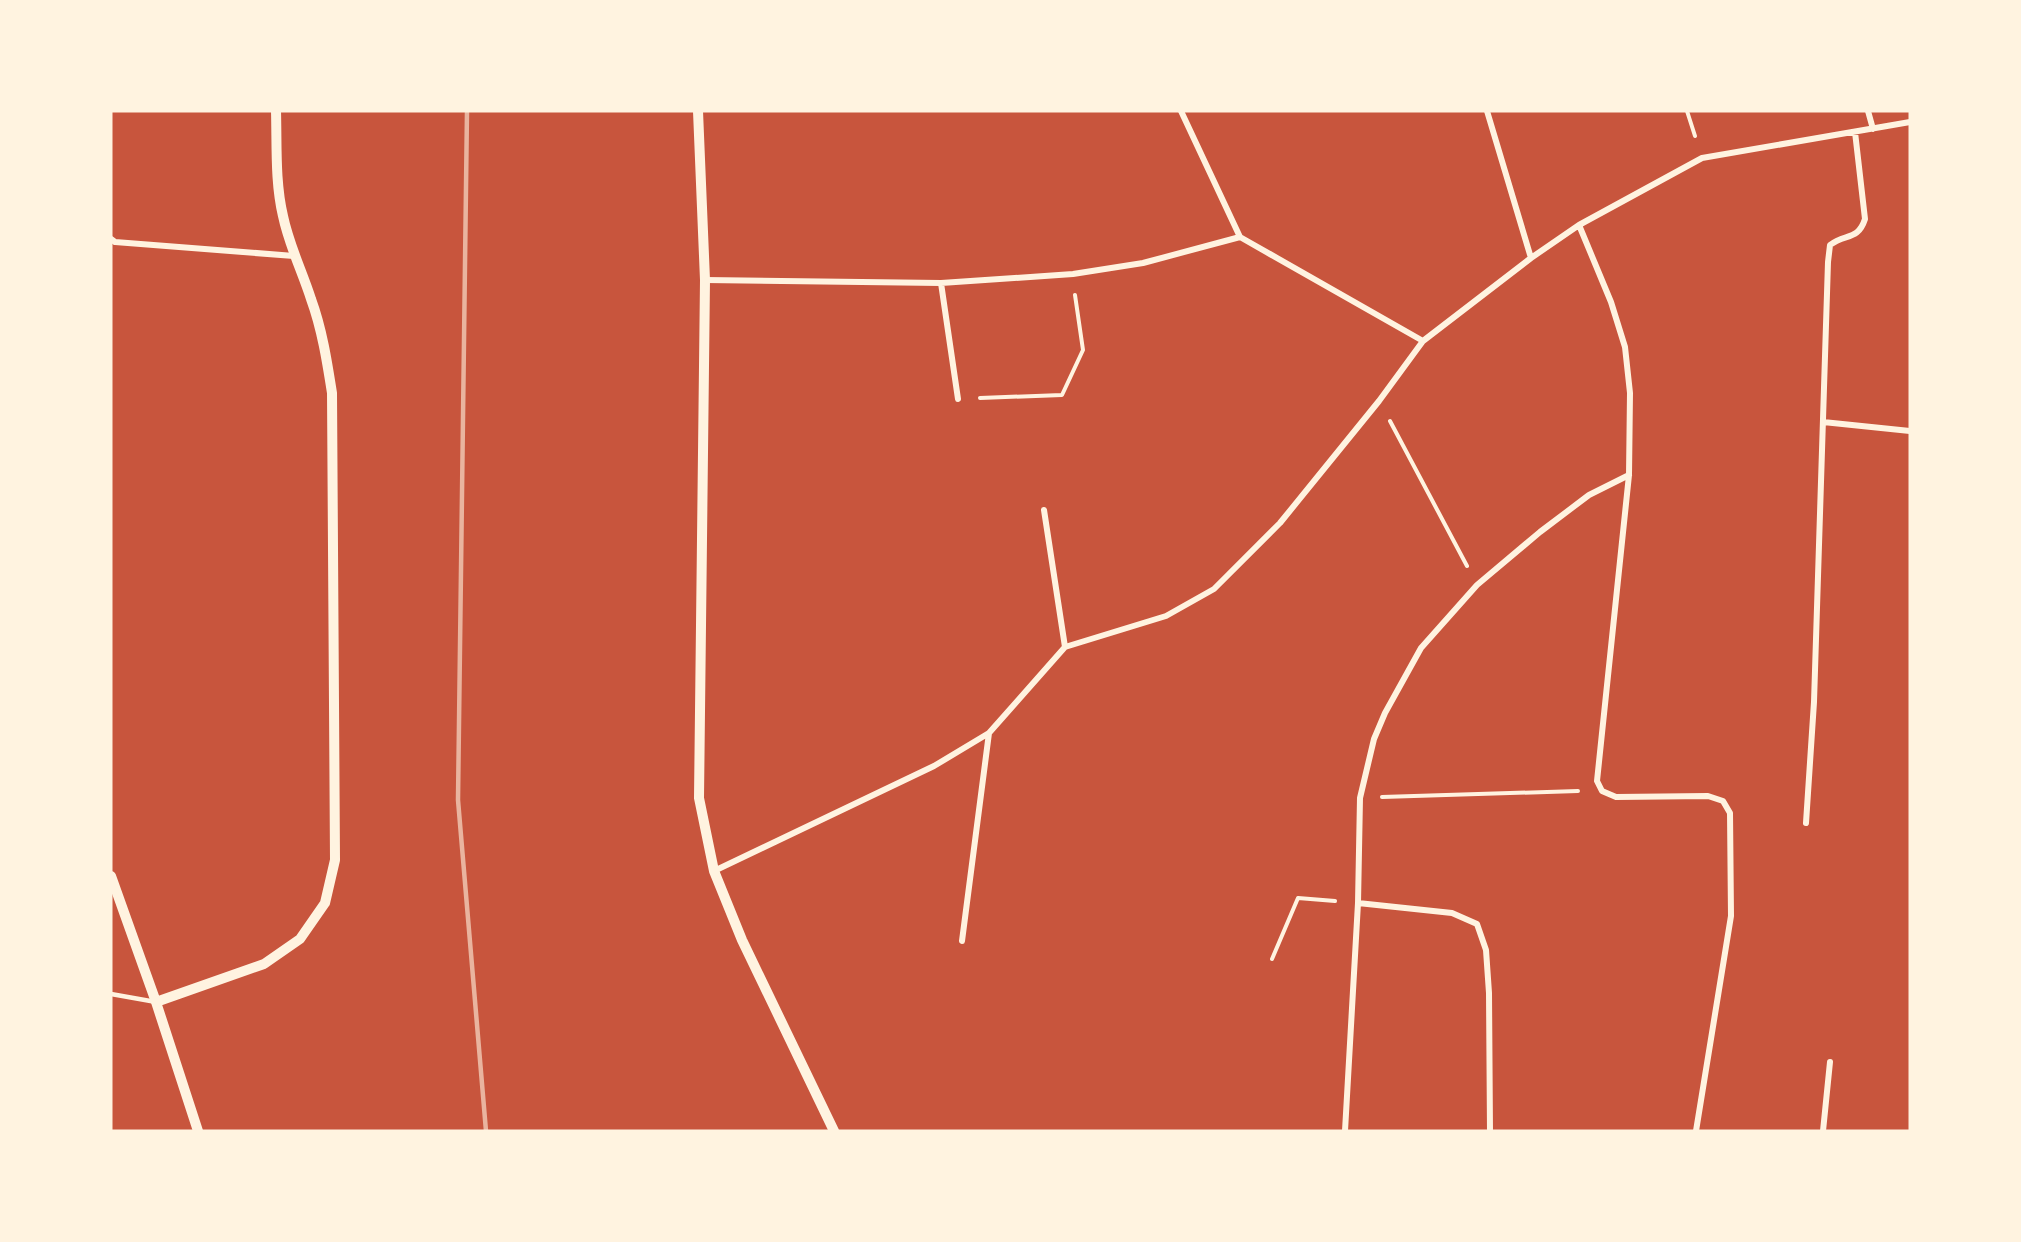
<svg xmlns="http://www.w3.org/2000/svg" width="2021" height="1242" font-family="'Fira Sans Condensed',sans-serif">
  <rect width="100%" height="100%" fill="#c8553d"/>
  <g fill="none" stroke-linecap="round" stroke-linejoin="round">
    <path stroke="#fff3e0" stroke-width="4" d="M1687,111L1695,136
      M980,398L1062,395L1083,350L1075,295
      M1390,421L1467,566
      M1382,797L1578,791
      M1272,959L1298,898L1335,901"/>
    <path stroke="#fff3e0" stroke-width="4.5" d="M111,994L156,1002"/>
    <path stroke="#fff3e0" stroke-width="6" d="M1181,111L1240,237L1423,341
      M1487,111L1531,258
      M1868,111L1873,129
      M1579,225L1611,302L1625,347L1630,393L1629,475L1597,781L1602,791L1616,797L1708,796L1723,801L1730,813L1731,916L1696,1131
      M111,239L115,242L294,256
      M705,280L941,283L1073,274L1143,263L1240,237
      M941,283L958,399
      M1823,422L1910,431
      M1044,510L1065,647
      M1806,823L1814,702L1828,262L1830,245C1845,233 1858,241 1865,219L1855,132
      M714,871L934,766L989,733L1065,647L1166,616L1214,589L1280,523L1379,401L1423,341L1531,258L1579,225L1702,158L1910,122
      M1358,903L1452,913L1477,924L1486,950L1489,993L1490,1131
      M962,941L989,733
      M1345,1131L1358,903L1360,798L1374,739L1385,713L1421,648L1477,585L1540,532L1589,495L1629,475
      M1823,1131L1830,1062"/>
    <path stroke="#fff3e0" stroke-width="10" d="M698,111L705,280L699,798L714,871L742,940L834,1131
      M111,876L156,1002L198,1131
      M156,1002L264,964L300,939L325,903L335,860L332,393C327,361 322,329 311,299C302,271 289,245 283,216C275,182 277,146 276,111"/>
    <path stroke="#e9b49f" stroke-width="4.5" d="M467,111L458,800L486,1131"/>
  </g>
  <rect width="2021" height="1242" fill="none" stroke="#fff3e0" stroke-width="225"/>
</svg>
